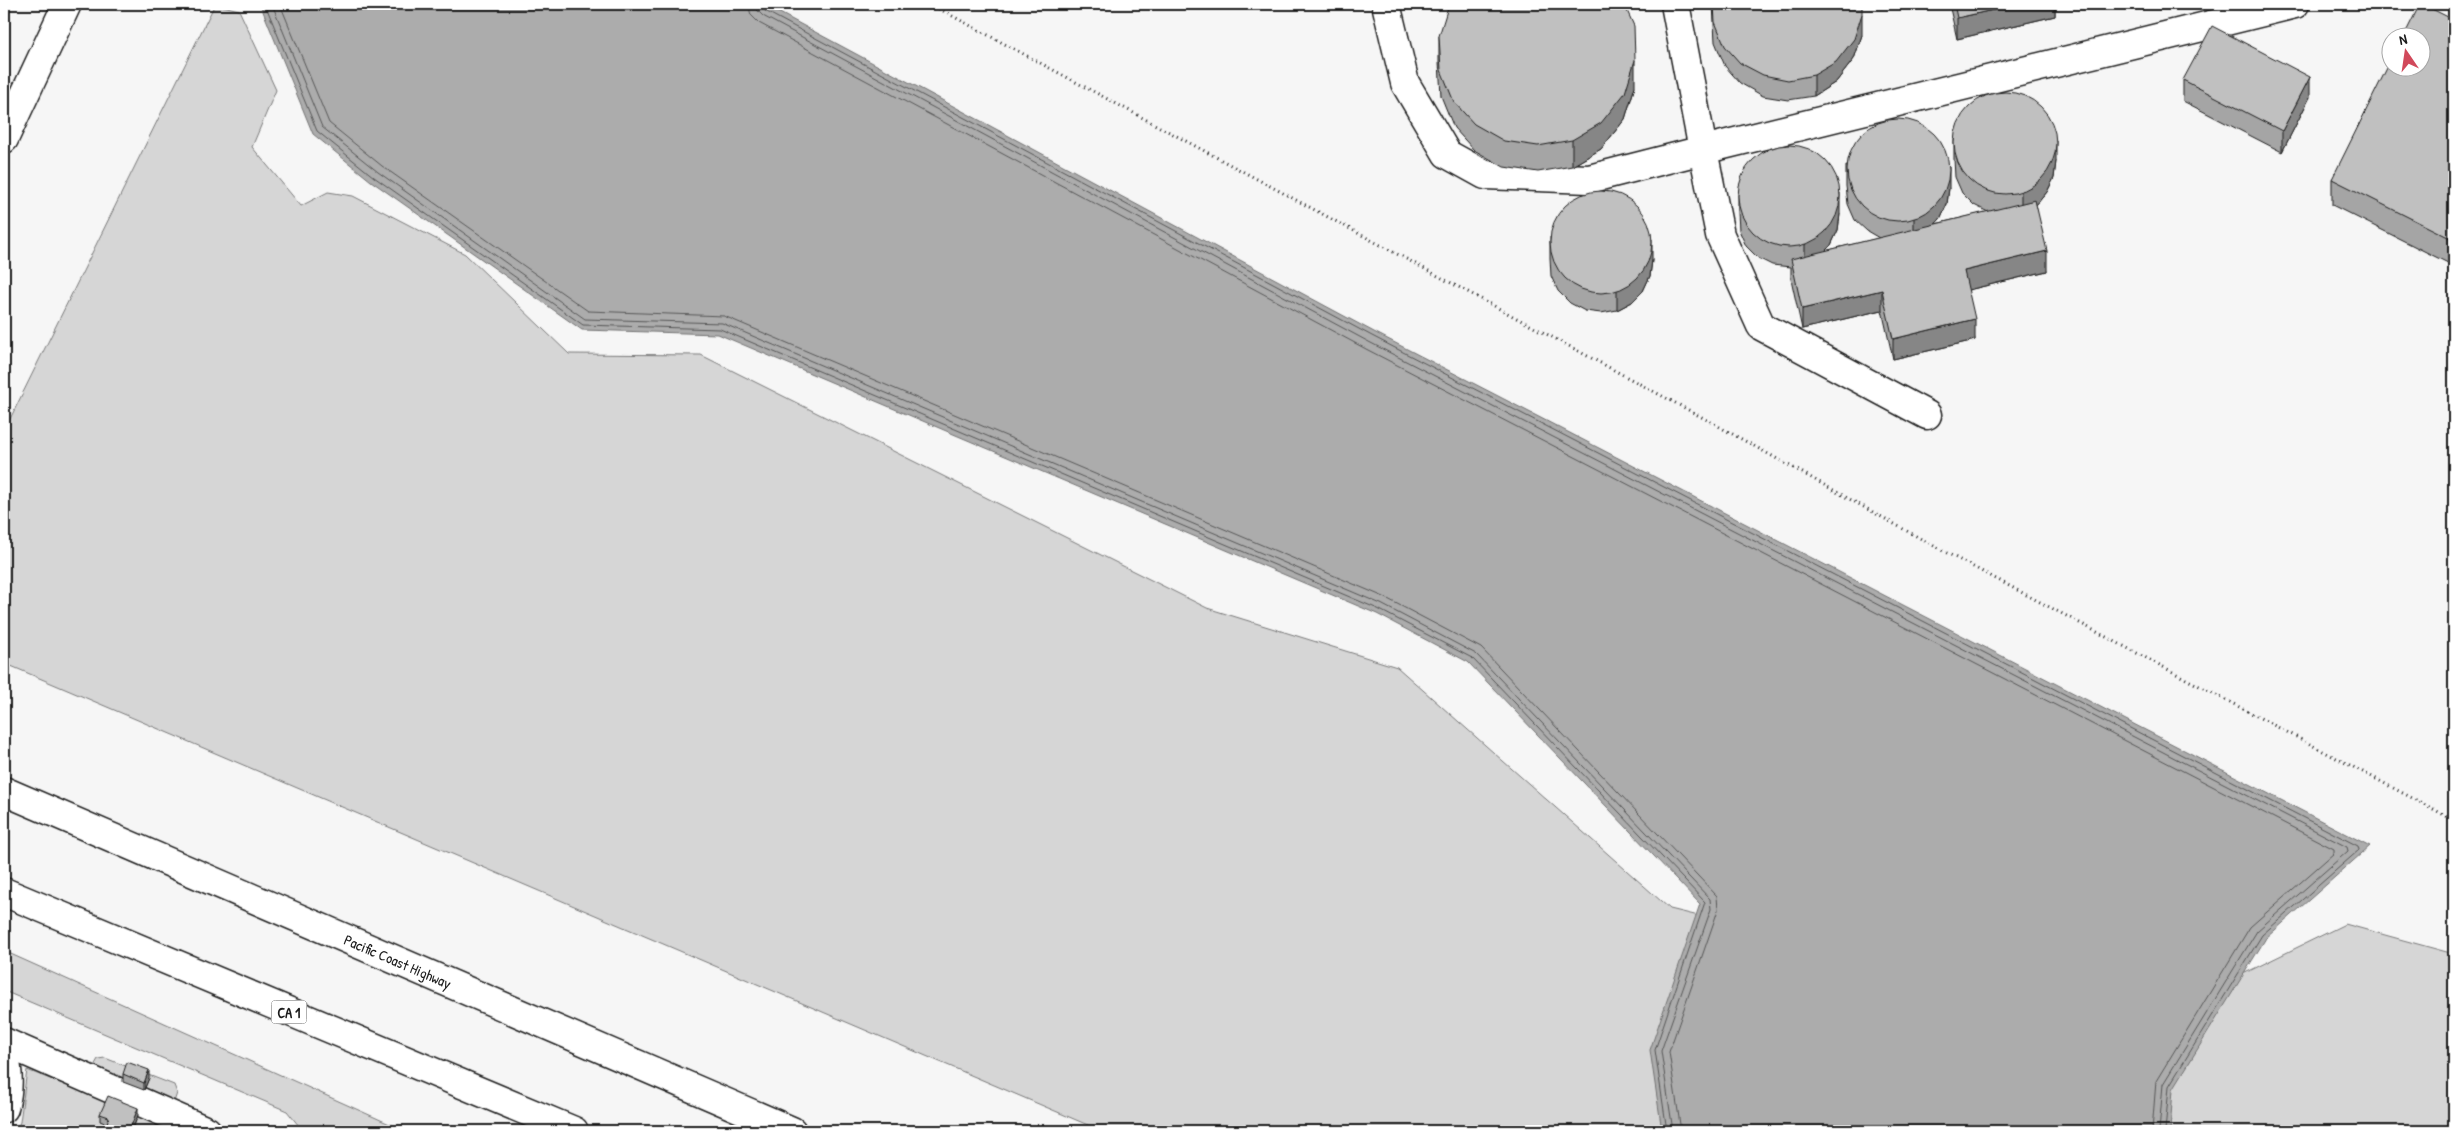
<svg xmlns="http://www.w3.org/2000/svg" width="2458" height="1135" font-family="'Patrick Hand',sans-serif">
  <rect width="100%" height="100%" fill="#f6f6f6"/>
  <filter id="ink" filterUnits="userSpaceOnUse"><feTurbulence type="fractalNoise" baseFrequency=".02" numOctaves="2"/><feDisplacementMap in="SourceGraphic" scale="10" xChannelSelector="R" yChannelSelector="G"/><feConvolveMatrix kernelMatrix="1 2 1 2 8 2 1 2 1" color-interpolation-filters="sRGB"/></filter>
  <g filter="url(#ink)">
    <path fill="#d6d6d6" stroke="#797979" d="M215,4L239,10L276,90L252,147L301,206L328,192L353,196L465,254L569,354L701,355L1207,608L1397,667L1670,909L2141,1024L2345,924L2454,954V1131H1102L4,663V431Z
      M4,951L403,1130L303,1131L287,1111L4,991Z
      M105,1058L174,1085L177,1093L174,1102L168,1103L95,1073L94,1066L98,1059Z
      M27,1070L156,1120L163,1131H16L20,1122Z"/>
    <path fill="#acacac" stroke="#727272" d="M260,4H763L1374,332L2370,846L2266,938L2173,1089L2170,1131H1662L1650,1050L1700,904L1468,662L1377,614L718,334L582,330L371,181L313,134Z"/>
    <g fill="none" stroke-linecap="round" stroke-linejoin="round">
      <path stroke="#565656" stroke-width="1" d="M265,4L317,131L374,177L583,325L720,329L1378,609L1472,658L1705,902L1655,1050L1667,1131
        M272,4L322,127L378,172L585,319L722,323L1381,604L1476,654L1710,899L1711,909L1661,1051L1673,1131
        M280,4L329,123L382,166L588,311L724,316L1384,597L1481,648L1717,896L1718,910L1669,1052L1681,1131
        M748,4L751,15L759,23L1366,349L2334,849V853L2250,927L2156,1081L2152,1131
        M756,4L757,10L763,16L1369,342L2347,847L2348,851L2257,931L2163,1084L2159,1131
        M762,4L765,11L1372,336L2358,846L2359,850L2262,935L2169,1086L2165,1131"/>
      <g stroke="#1c1c1c" stroke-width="31">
        <path id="minor" d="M1386,4L1405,83L1447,154L1485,175L1589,179L1703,150L1675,4
          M1927,415L1761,326L1720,235L1703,150L2295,4
          M4,1042L207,1131
          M4,1054C9,1072 9,1090 4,1108"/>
      </g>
      <g stroke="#1c1c1c" stroke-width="31">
        <path id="major" d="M4,139L67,4"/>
      </g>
      <g stroke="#1c1c1c" stroke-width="31">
        <g id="highway">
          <path id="s1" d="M4,791L792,1131"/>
          <path d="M4,892L574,1131"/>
        </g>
      </g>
      <path stroke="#1c1c1c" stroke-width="3" stroke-dasharray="1 4" stroke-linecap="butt" d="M930,4L1709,421L1943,551L2454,820"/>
      <use href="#minor" stroke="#fff" stroke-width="28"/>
      <use href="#major" stroke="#fff" stroke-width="28"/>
      <use href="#highway" stroke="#fff" stroke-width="28"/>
    </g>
    <path fill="#a5a5a5" stroke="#1c1c1c" d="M1713,4L1862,35L1854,59L1836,82L1814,96L1788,100L1763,96L1740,83L1725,66L1715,42Z
      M1949,4H2055V16L1957,39Z
      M2454,20V266L2332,205V179Z
      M1439,36L1635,86L1625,119L1601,149L1572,166L1538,172L1504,167L1474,150L1454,128L1441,96L1439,62Z
      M2183,80L2310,97L2282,152L2183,101Z
      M1954,139L2056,161L2054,178L2047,192L2036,205L2047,271L1968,290L1975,340L1893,359L1882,310L1802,329L1791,279V267L1772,265L1758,258L1746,246L1739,230L1738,213V192L1840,214L1838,230L1831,245L1825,251L1879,238L1867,231L1855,220L1848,204L1846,186V166L1949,188L1947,204L1940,219L1935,224L1988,212L1974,205L1962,193L1955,177L1954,159Z
      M1550,237L1652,260L1650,276L1643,291L1632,302L1617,310L1601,313L1585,311L1570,303L1558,291L1551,276L1550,258Z
      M123,1074L149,1078L144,1090L123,1082Z
      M100,1114L138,1115L132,1131H106L107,1124L100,1121Z"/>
    <path fill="#868686" stroke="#1c1c1c" d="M2020,4H2055V16L1957,39V18Z
      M1862,14V35L1854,59L1836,82L1814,96V75Z
      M1635,60V86L1625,119L1601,149L1572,166V140Z
      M2310,77V97L2282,152V131Z
      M2056,141V161L2054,178L2047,192L2036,205L2021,212V191Z
      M1949,167V188L1947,204L1940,219L1929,231L1914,238V218Z
      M1840,193V214L1838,230L1831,245L1819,257L1805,265V245Z
      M1652,239V260L1650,276L1643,291L1632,302L1617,310V290Z
      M2047,251V271L1964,291V271Z
      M1882,290V310L1802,329V309Z
      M1975,319V340L1893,359V339Z
      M149,1070V1078L144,1090V1083Z
      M138,1108V1115L132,1131H131V1126Z"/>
    <path fill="#c0c0c0" stroke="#1c1c1c" d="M1449,4H1624L1634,26L1635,60L1625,93L1601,123L1572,140L1538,146L1504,141L1474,124L1454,102L1441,70L1439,36Z
      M1714,4H1862V14L1854,39L1836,62L1814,75L1788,80L1763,75L1740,63L1725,46L1715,22Z
      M1954,4H2020L1957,18Z
      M2420,4H2422L2454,20V240L2332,179L2390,62V68H2420V38H2403Z
      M2212,26L2310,77L2282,131L2183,80Z
      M1954 143a51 51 0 1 1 102 0a51 51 0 1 1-102 0Z
      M1847 170a51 51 0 1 1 102 0a51 51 0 1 1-102 0Z
      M1738 196a51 51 0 1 1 102 0a51 51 0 1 1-102 0Z
      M1550 242a51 51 0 1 1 102 0a51 51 0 1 1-102 0Z
      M2035,200L2047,251L1964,271L1975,319L1893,339L1882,290L1802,309L1791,259Z
      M127,1062L149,1070L144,1083L123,1074Z
      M108,1096L138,1108L131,1126H129L126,1131H106V1126L109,1117L100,1114Z"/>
  </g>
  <g text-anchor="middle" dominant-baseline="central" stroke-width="4" stroke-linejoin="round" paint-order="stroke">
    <rect fill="#fff" stroke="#606060" stroke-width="1" x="271.5" y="1000.5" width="35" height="23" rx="4"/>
    <g font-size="14" font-weight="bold" fill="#1c1c1c">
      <text x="289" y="1012">CA 1</text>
    </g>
    <g font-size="15" fill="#1c1c1c" stroke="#fff">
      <text stroke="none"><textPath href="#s1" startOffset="429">Pacific Coast Highway</textPath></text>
    </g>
  </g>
  <rect width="2458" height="1135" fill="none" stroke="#fff" stroke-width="20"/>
  <rect x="10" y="10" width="2438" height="1115" fill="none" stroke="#1c1c1c" stroke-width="2" filter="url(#ink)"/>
  <g transform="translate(2406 52) rotate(347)"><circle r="24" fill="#ffffff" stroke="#a4a4a4"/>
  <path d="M0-4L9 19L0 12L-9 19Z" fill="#d1495b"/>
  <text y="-8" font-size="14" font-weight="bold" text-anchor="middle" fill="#1c1c1c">N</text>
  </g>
</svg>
